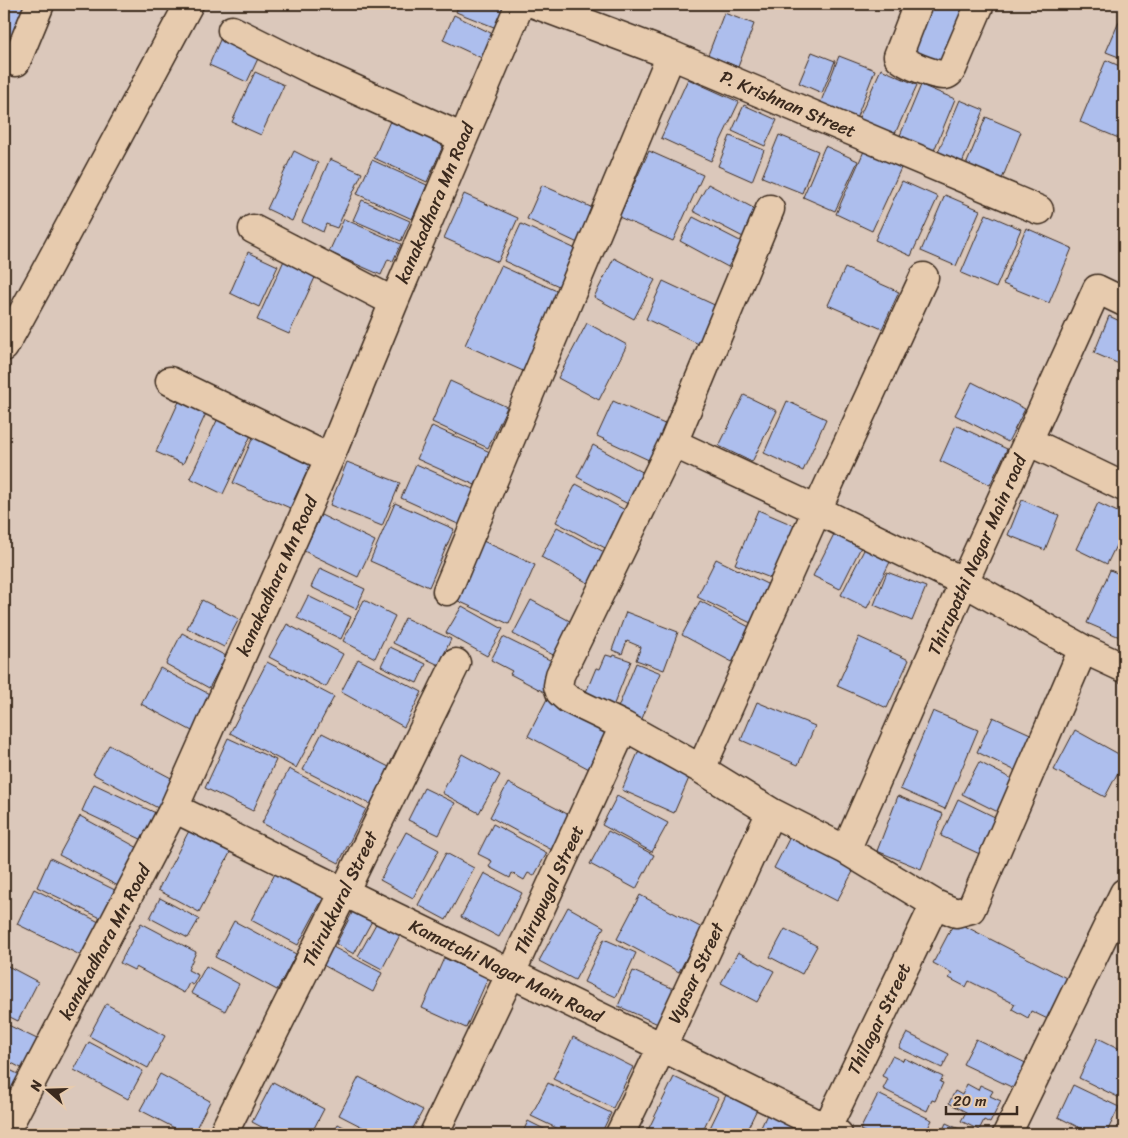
<svg xmlns="http://www.w3.org/2000/svg" width="1128" height="1138" font-family="Sriracha,sans-serif">
  <rect width="100%" height="100%" fill="#dbc8bb"/>
  <filter id="ink" filterUnits="userSpaceOnUse"><feTurbulence type="fractalNoise" baseFrequency=".02" numOctaves="2"/><feDisplacementMap in="SourceGraphic" scale="10" xChannelSelector="R" yChannelSelector="G"/><feConvolveMatrix kernelMatrix="1 2 1 2 8 2 1 2 1" color-interpolation-filters="sRGB"/></filter>
  <g filter="url(#ink)">
    <path fill="#adbeed" stroke="#3b2a1e" d="M4,4H24L11,37L4,34Z
      M459,4H509L499,29L456,12Z
      M924,4H969L943,69L905,54Z
      M1124,10V59L1106,52Z
      M724,13L754,24L738,67L708,55Z
      M454,15L497,36L486,60L443,40Z
      M223,33L262,50L247,82L209,65Z
      M812,52L835,61L822,93L799,83Z
      M839,56L875,70L856,119L820,104Z
      M1106,60L1124,68V133L1121,139L1080,122Z
      M881,69L917,85L893,138L857,122Z
      M255,72L284,85L261,135L232,122Z
      M688,79L739,102L711,161L661,138Z
      M921,85L955,99L933,153L899,138Z
      M960,100L984,110L960,168L936,157Z
      M744,105L777,120L765,146L732,131Z
      M986,117L1021,132L1000,184L964,170Z
      M390,121L423,135L425,130L446,139L427,182L374,158Z
      M779,135L818,151L802,193L762,177Z
      M730,136L764,150L752,181L718,166Z
      M825,146L858,161L835,211L803,197Z
      M294,151L318,163L292,221L267,209Z
      M649,151L703,175L673,241L619,217Z
      M864,151L901,168L872,231L836,214Z
      M330,159L362,173L337,228L326,224L323,232L302,222Z
      M372,160L427,185L412,219L357,194Z
      M902,181L938,197L911,256L875,240Z
      M708,184L761,212L747,239L693,211Z
      M542,185L595,209L580,244L527,219Z
      M464,194L518,218L498,262L444,238Z
      M945,195L980,210L956,266L921,251Z
      M362,200L410,221L401,241L353,220Z
      M986,214L1021,229L996,288L961,273Z
      M693,217L742,242L728,267L680,241Z
      M344,219L401,244L393,261L388,259L381,275L329,252Z
      M521,224L578,250L561,287L504,261Z
      M1026,228L1072,248L1049,303L1003,284Z
      M248,252L278,266L259,307L230,293Z
      M286,256L318,271L289,334L257,320Z
      M614,258L655,280L634,319L594,297Z
      M501,266L559,292L523,371L465,345Z
      M845,268L899,292L882,329L828,305Z
      M663,281L721,308L703,346L646,319Z
      M1109,316L1124,323V366L1094,353Z
      M587,323L627,345L599,400L558,378Z
      M450,381L507,407L488,448L432,422Z
      M972,382L1025,409L1008,442L955,415Z
      M744,395L777,411L752,462L719,446Z
      M181,397L208,409L183,464L156,452Z
      M613,401L669,426L653,462L597,436Z
      M787,401L826,419L803,471L764,453Z
      M220,414L254,429L223,494L190,478Z
      M956,425L1007,449L990,485L940,461Z
      M432,426L490,452L475,485L417,459Z
      M254,435L312,461L290,508L233,483Z
      M593,445L646,474L630,505L577,477Z
      M347,462L400,483L382,526L330,505Z
      M416,464L475,490L460,525L401,498Z
      M576,484L629,512L609,550L556,522Z
      M1022,500L1059,515L1045,550L1008,535Z
      M395,503L454,529L429,587L370,561Z
      M1098,503L1124,515V529L1107,564L1076,549Z
      M758,510L800,528L778,581L735,564Z
      M321,515L375,541L358,577L304,551Z
      M838,526L865,539L840,589L813,576Z
      M557,527L606,553L590,584L541,557Z
      M483,541L535,565L509,624L456,600Z
      M866,546L892,558L867,608L841,595Z
      M716,559L771,586L753,624L697,597Z
      M320,568L365,589L356,609L311,587Z
      M1110,570L1124,576V634L1122,638L1087,623Z
      M887,572L926,587L912,621L874,605Z
      M308,596L351,617L341,639L297,618Z
      M202,600L239,619L224,647L187,628Z
      M364,600L395,616L375,658L343,641Z
      M531,600L579,626L561,659L513,634Z
      M700,601L755,630L736,664L682,635Z
      M462,606L503,629L487,656L446,633Z
      M626,612L678,632L664,670L636,660L641,647L627,641L622,654L612,650Z
      M405,618L451,639L439,665L393,643Z
      M287,624L343,654L326,687L269,657Z
      M182,633L226,656L209,688L166,664Z
      M503,637L560,665L546,693L510,674L512,671L491,660Z
      M859,637L909,660L887,708L837,686Z
      M390,647L426,664L417,683L381,666Z
      M606,655L613,657L614,655L631,661L612,709L599,704L601,699L597,698L596,701L590,698L591,695L586,692L596,668L600,669Z
      M358,659L422,692L404,727L341,692Z
      M267,662L334,697L296,768L230,733Z
      M636,663L661,673L641,721L617,710Z
      M160,668L213,696L194,732L141,704Z
      M549,695L612,729L591,770L528,736Z
      M757,702L815,726L798,765L741,740Z
      M933,711L978,730L945,809L900,789Z
      M993,717L1037,737L1020,773L977,752Z
      M1075,730L1124,757V761L1105,797L1054,770Z
      M322,733L391,768L372,805L303,770Z
      M228,738L276,760L253,811L205,788Z
      M109,745L173,779L158,808L93,774Z
      M640,748L692,771L674,813L622,790Z
      M462,754L500,775L479,813L442,793Z
      M979,762L1014,780L998,812L962,794Z
      M289,769L366,809L339,863L262,823Z
      M508,783L571,816L552,850L490,817Z
      M94,784L158,814L145,841L82,811Z
      M424,788L455,803L439,835L408,820Z
      M617,796L668,823L652,852L602,825Z
      M898,796L943,814L921,869L877,851Z
      M958,799L1001,820L984,856L941,836Z
      M80,816L140,849L120,887L59,855Z
      M493,824L547,853L534,876L528,873L524,880L512,873L510,878L489,867L492,861L478,854Z
      M191,827L232,849L199,912L158,890Z
      M608,831L654,855L636,889L590,864Z
      M406,832L439,850L413,898L380,880Z
      M792,833L856,866L837,901L774,868Z
      M446,853L474,868L446,920L418,905Z
      M50,858L121,893L107,921L37,887Z
      M279,866L327,891L298,945L251,920Z
      M484,873L522,893L499,937L461,917Z
      M34,889L99,922L82,956L17,924Z
      M640,895L702,928L679,972L617,939Z
      M160,898L199,919L188,938L150,918Z
      M568,907L604,927L575,980L539,961Z
      M354,909L373,919L354,954L336,944Z
      M234,921L296,954L277,990L215,957Z
      M955,921L1076,983L1056,1023L1031,1011L1028,1018L1012,1009L1015,1004L969,981L966,987L949,978L952,973L933,963Z
      M377,922L400,935L382,969L358,956Z
      M141,923L196,952L188,970L198,975L193,985L189,983L184,993L136,967L134,970L120,963Z
      M785,929L817,946L802,974L770,957Z
      M604,939L636,953L616,997L584,982Z
      M333,947L382,973L373,992L323,965Z
      M738,952L774,971L757,1002L721,983Z
      M444,958L488,978L466,1028L422,1008Z
      M4,964L38,982L18,1021L4,1014Z
      M206,966L239,984L225,1011L191,993Z
      M633,971L674,989L658,1024L618,1006Z
      M106,1004L165,1036L148,1068L89,1036Z
      M4,1023L37,1039L23,1069L4,1059Z
      M907,1033L949,1054L942,1068L899,1048Z
      M573,1037L633,1067L613,1108L553,1079Z
      M1098,1038L1124,1051V1094L1122,1099L1079,1078Z
      M976,1039L1036,1068L1024,1093L963,1064Z
      M89,1042L143,1071L128,1099L74,1070Z
      M892,1056L903,1061L904,1058L943,1077L940,1082L943,1083L935,1101L932,1100L927,1111L883,1089L888,1079L882,1076Z
      M4,1067L20,1075L5,1104H4Z
      M160,1074L210,1101L193,1134H186L140,1110Z
      M359,1077L423,1110L410,1134H376L339,1115Z
      M674,1077L718,1098L701,1134H657L648,1130Z
      M273,1082L324,1109L311,1134H275L252,1122Z
      M548,1083L611,1113L601,1134H569L531,1116Z
      M967,1084L978,1090L980,1085L993,1091L990,1096L1001,1101L990,1123L984,1120L979,1130L961,1121L966,1112L949,1103L955,1091L962,1095Z
      M1073,1085L1119,1107L1106,1134H1092L1058,1117Z
      M727,1093L758,1107L745,1134H707Z
      M878,1094L932,1120L925,1134H869L860,1130Z
      M769,1110L813,1134H758Z
      M528,1121L554,1134H522Z
      M946,1123L970,1134H941Z
      M338,1124L357,1134H332Z"/>
    <g fill="none" stroke-linecap="round" stroke-linejoin="round">
      <g stroke="#3b2a1e" stroke-width="31">
        <path id="minor" d="M535,4L671,55L1039,210
          M918,4L898,56C902,63 936,76 945,75C950,74 951,71 953,67L980,4
          M232,30L314,71L463,138
          M16,62L40,4
          M770,209L673,443L560,675L558,686L560,692L568,699L624,726L701,769L771,812L846,850L935,904L956,913L971,909L975,900L1083,649
          M253,229L394,302
          M4,347L44,274L189,4
          M170,381L329,458
          M1028,441L1124,487
          M673,443L817,510L964,582L1083,649L1124,668
          M447,591L671,55
          M701,769L817,510L924,277
          M174,808L344,892L662,1047L838,1134
          M846,850L964,582L1097,289L1124,302
          M4,1134L174,808L333,450L394,302L520,4
          M223,1134L344,892L456,663
          M434,1134L511,973L624,726
          M620,1134L662,1047L771,812
          M824,1134L935,904
          M1007,1134L1124,893"/>
      </g>
      <use href="#minor" stroke="#e7cbae" stroke-width="28"/>
    </g>
  </g>
  <g text-anchor="middle" dominant-baseline="central" stroke-width="4" stroke-linejoin="round" paint-order="stroke">
    <g font-size="18" fill="#3b2a1e" stroke="#e7cbae">
      <text transform="translate(788 104) rotate(23)">P. Krishnan Street</text>
      <text transform="translate(435 203) rotate(-67)">kanakadhara Mn Road</text>
      <text transform="translate(977 555) rotate(-66)">Thirupathi Nagar Main road</text>
      <text transform="translate(277 576) rotate(-66)">kanakadhara Mn Road</text>
      <text transform="translate(549 890) rotate(-65)">Thirupugal Street</text>
      <text transform="translate(340 899) rotate(-64)">Thirukkural Street</text>
      <text transform="translate(105 942) rotate(-62)">kanakadhara Mn Road</text>
      <text transform="translate(506 971) rotate(26)">Kamatchi Nagar Main Road</text>
      <text transform="translate(696 973) rotate(-65)">Vyasar Street</text>
      <text transform="translate(879 1019) rotate(-64)">Thilagar Street</text>
    </g>
  </g>
  <rect width="1128" height="1138" fill="none" stroke="#e7cbae" stroke-width="20"/>
  <rect x="10" y="10" width="1108" height="1118" fill="none" stroke="#3b2a1e" stroke-width="2" filter="url(#ink)"/>
  <g transform="translate(48 1090) rotate(290)" stroke="#e7cbae" stroke-width="4" paint-order="stroke">
  <path d="M0-4L9 19L0 12L-9 19Z" fill="#3b2a1e"/>
  <text y="-8" font-size="14" font-weight="bold" text-anchor="middle" fill="#3b2a1e">N</text>
  </g>
  <path d="M946 1106v8h71v-8" fill="none" stroke="#3b2a1e" stroke-width="2.5"/>
  <text x="953" y="1106" font-size="15" fill="#3b2a1e" stroke="#e7cbae" stroke-width="4" paint-order="stroke">20 m</text>
</svg>
